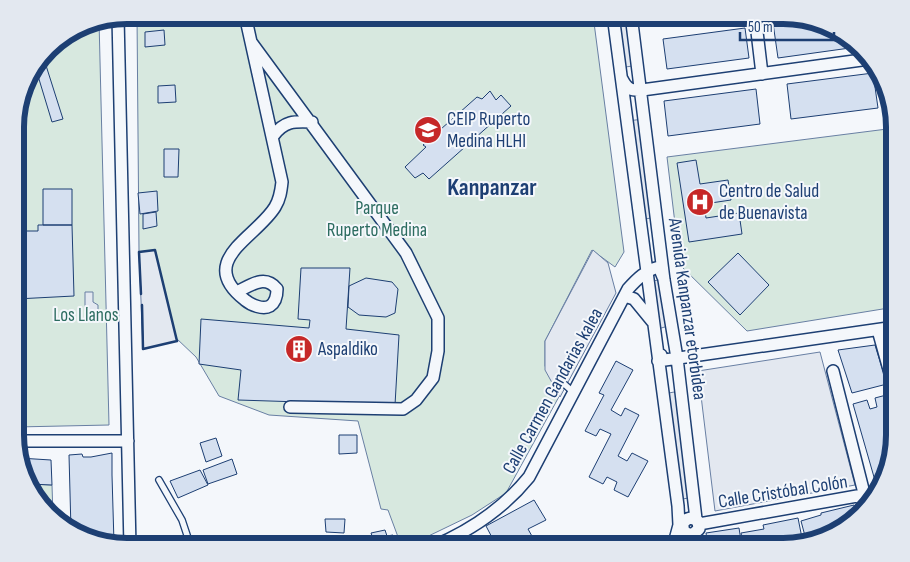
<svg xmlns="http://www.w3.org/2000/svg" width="910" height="562" font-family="'Sofia Sans Condensed',sans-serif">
  <rect width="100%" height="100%" fill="#f4f7fb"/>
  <path fill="#d7e8df" stroke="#687fa3" d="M137,15H593L624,252L615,267L592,250L545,341V366L561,393L506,493L472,515L414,543L401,545L388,510L381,509L358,421L269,415L219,396L196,357L176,338L167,300L149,303L161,275L155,250L139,252Z
    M99,20L109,425L16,427V112C19,101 22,90 26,79C37,52 72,26 99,20Z
    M895,128V307L747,331L680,265L667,157Z
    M29,484L52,485L53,516L34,497Z"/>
  <path fill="#e3e8f0" stroke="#687fa3" d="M613,15H631L638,65L620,68Z
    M644,119L657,217L639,220L627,121Z
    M155,250L177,341L143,349L139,252Z
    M593,250L608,263L616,293L560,397L545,370V341Z
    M664,280L672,325L654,330L647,281Z
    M85,292H93V302L98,305V311H85Z
    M820,352L855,485L715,511L698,371Z
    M680,391L694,497L677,500L663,394Z"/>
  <path fill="#d5e0f0" stroke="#1d3f73" d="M658,15H687L688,19L659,24Z
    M798,19L845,34L857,47L778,58L773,23Z
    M745,28L749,58L667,69L663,39Z
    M164,30L165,45L145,47V32Z
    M43,56L63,119L52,122L35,66Z
    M873,73L878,108L791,119L787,84Z
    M175,85L176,102L158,103V86Z
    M756,89L760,124L668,136L664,101Z
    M490,91L496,100L501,95L511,106L429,179L423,173L415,178L405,167L426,147L423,145L477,97L482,99Z
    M164,149H179L178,177H164Z
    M696,160L700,184L728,180L731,200L704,204L706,218L739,213L742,234L689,242L677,163Z
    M43,189H72V225H43Z
    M157,191L158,211L140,214L138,193Z
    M156,212L157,226L143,229V214Z
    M16,218H24L25,231H38V225H72L74,296L16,299Z
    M738,253L769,285L740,315L708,282Z
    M301,268H350L346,329L399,335L395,405L238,400L241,370L199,364L201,319L309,328L310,320L298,319Z
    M366,278L392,282L398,289L395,313L386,317L359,315L348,307L349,286Z
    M875,345L887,384L852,393L838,350Z
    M616,361L633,370L611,410L621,416L625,408L639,415L618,456L627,461L632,453L648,461L628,497L614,490L617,482L607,477L603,484L589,477L611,434L600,429L596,436L585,431L604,395L599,393Z
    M890,394L895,410V442L881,482L876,484L853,404L867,400L870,409L877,407L875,398Z
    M339,435H357V453L339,454Z
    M216,438L222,456L206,462L200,443Z
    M112,453V475L114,543L71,530L69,455L82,454L83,457H91Z
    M19,458L51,460L52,485L29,484Z
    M232,459L237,474L208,484L203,470Z
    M200,470L208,485L178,498L170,481Z
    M534,500L546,520L528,529L538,547H497L486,526Z
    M854,505L857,516L839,532L815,539L813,533L805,536L801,521L821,515V513Z
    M798,518L803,543L790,547H744L741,533L764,529L763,525Z
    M325,519H345L344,533L326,532Z
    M739,528L742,547H708L706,533Z
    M385,530L387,536L393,535L396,547H376L371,533Z
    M464,541L467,547H453L458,544Z"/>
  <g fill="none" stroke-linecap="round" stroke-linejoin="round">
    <g stroke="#1d3f73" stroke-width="8">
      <path id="service" d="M562,382L573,392
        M159,480L182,520L191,547"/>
    </g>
    <g stroke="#1d3f73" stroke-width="14">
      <path id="minor" d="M613,15L678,506L679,525L673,547
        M631,15L664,280L677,358L696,519
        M755,15L762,74
        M118,17L130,547
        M251,42L406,253L438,318V351L433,378L416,400L403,409L290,407
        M622,79C627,89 631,91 642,90L869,59
        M273,136C284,121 294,121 312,122
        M237,292C251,285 265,274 277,289C277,295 276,302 270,306C263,310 251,305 245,300C195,261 256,238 275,207C280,199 281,191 282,182L245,15
        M625,296L634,299L652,321
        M878,330L895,391
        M661,355L658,361L895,327
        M833,371L867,505
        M16,441H128
        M699,524L857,496L867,502L872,501
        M678,530C681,525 684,519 691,518L698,521L699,529L693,534H688L683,530V523
        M432,547C470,531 503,509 529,477L628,289C637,279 646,270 659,267L663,277"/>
    </g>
    <use href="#service" stroke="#f4f7fb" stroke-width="5.5"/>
    <use href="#minor" stroke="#f4f7fb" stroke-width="11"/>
    <path stroke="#1d3f73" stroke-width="1" stroke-dasharray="6 2.5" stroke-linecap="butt" d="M139,252L141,294
      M142,305L143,349
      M36,500H52"/>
    <path stroke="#1d3f73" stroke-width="2.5" d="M141,294L139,252L155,250L177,341L143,349L142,305"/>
  </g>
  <defs>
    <g id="school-disc" transform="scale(1.4375)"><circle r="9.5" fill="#c62828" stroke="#f4f7fb"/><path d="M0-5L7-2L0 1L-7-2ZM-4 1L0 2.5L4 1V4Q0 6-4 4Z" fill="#fff"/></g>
    <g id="hospital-disc" transform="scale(1.4375)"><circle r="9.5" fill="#c62828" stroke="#f4f7fb"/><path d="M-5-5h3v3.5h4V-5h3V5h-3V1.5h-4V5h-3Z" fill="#fff"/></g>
    <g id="building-disc" transform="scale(1.4375)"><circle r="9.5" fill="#c62828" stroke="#f4f7fb"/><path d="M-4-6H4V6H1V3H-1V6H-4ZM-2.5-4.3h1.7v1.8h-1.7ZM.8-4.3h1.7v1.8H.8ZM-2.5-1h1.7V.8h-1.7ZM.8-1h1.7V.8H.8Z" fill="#fff"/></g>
  </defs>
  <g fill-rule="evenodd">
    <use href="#school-disc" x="428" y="130"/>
    <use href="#hospital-disc" x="700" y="202"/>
    <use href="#building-disc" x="299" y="349"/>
  </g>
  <g text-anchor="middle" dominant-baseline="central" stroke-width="4" stroke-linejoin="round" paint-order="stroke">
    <g font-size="19" fill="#1d3f73" stroke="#f4f7fb" text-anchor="start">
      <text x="447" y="119">CEIP Ruperto<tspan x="447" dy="22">Medina HLHI</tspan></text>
      <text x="719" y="191">Centro de Salud<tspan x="719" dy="22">de Buenavista</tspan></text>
      <text x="318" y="349">Aspaldiko</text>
    </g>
    <g font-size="19" fill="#2c6c60" stroke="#f4f7fb">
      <text x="377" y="208">Parque<tspan x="377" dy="22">Ruperto Medina</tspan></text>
      <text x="86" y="315">Los Llanos</text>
    </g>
    <g font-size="19" fill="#1d3f73" stroke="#f4f7fb">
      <text transform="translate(687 309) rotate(82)">Avenida Kanpanzar etorbidea</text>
      <text transform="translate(553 391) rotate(-61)">Calle Carmen Gandarias kalea</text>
      <text transform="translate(783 492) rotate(-9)">Calle Cristóbal Colón</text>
    </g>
    <g font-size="24" font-weight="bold" fill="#1d3f73" stroke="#f4f7fb">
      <text x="492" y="187">Kanpanzar</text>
    </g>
  </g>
  <path d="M0 0H910V562H0ZM127 24H783A103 103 0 0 1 886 127V435A103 103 0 0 1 783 538H127A103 103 0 0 1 24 435V127A103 103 0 0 1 127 24Z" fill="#e3e8f0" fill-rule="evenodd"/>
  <path fill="none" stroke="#1d3f73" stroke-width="6" d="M127 24H783A103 103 0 0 1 886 127V435A103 103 0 0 1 783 538H127A103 103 0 0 1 24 435V127A103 103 0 0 1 127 24Z"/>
  <path d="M740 32v8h94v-8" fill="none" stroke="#1d3f73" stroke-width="2.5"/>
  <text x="748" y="32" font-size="15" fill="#1d3f73" stroke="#f4f7fb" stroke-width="4" paint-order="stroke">50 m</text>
</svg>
